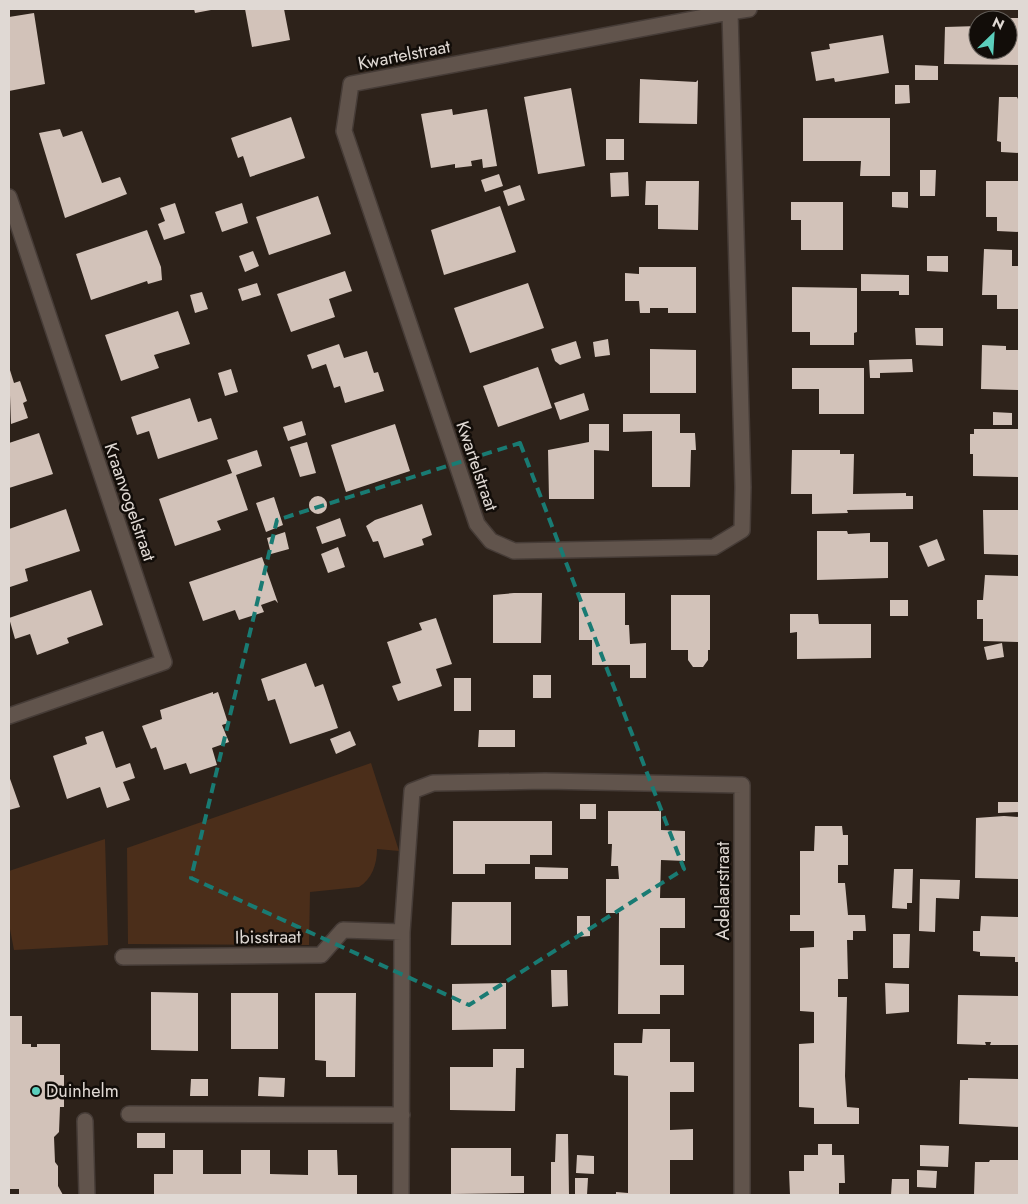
<svg xmlns="http://www.w3.org/2000/svg" width="1028" height="1204" font-family="Jost,sans-serif">
  <rect width="100%" height="100%" fill="#2d221a"/>
  <path fill="#4b2e1a" d="M371,763L399,851L377,849C377,864 372,879 359,887L310,892L309,945L128,944L127,848Z
    M105,839L108,945L14,950L9,924V871Z"/>
  <path fill="#d2c2b9" d="M194,9H211V10L195,13Z
    M245,9H284L290,40L252,47Z
    M34,13L45,84L9,91V17Z
    M1001,18H1019V65L944,64L945,27L978,26V50H1008V20H1000Z
    M883,35L889,73L835,82L834,78L816,81L811,52L830,49L829,44Z
    M915,65L938,66V80H915Z
    M640,79L696,82L698,80L697,124L639,123Z
    M895,85H909L910,103L895,104Z
    M571,88L585,166L538,174L524,97Z
    M999,97H1017L1019,101V153L1001,152V142L997,141Z
    M452,109L453,115L487,109L497,166L483,168L482,159L471,161L472,166L455,168V164L431,168L421,114Z
    M291,117L305,158L250,177L243,156L238,158L231,138Z
    M803,118H890V176H860L861,161H803Z
    M60,129L63,137L82,131L102,183L120,177L127,194L65,218L39,133Z
    M606,139H624V160H606Z
    M920,170H936L935,196H920Z
    M628,172L629,196L611,197L610,173Z
    M499,174L503,186L485,192L481,180Z
    M646,181H699L698,230L658,229V205H645Z
    M986,181H1019V232L997,231V217H986Z
    M520,185L525,200L508,206L503,191Z
    M892,192H908V208L892,207Z
    M318,196L331,234L269,255L256,217Z
    M791,202H843V250H801V220H791Z
    M175,203L185,233L164,240L158,224L165,221L160,208Z
    M242,203L248,223L222,232L215,212Z
    M500,206L516,252L444,275L431,230Z
    M147,230L161,267L162,280L148,284L147,281L91,300L76,254Z
    M984,249L1012,250V266H1019V309H997V295H982Z
    M253,251L259,266L245,272L239,256Z
    M927,256H948V272L927,271Z
    M639,267H696V313H668V308H650V313H640L639,301H625V273L639,274Z
    M345,271L352,291L329,299L335,317L291,332L277,294Z
    M861,274L909,275V295H899V291H861Z
    M257,283L261,295L242,301L238,289Z
    M528,283L544,328L470,353L454,308Z
    M792,287L857,288V332L854,333V345H810V332H792Z
    M202,292L208,309L195,313L190,295Z
    M178,311L190,344L154,355L159,368L121,381L105,335Z
    M915,328H943V346L916,345Z
    M608,339L610,355L595,357L593,342Z
    M576,341L581,358L560,365L555,361L551,349Z
    M339,344L344,358L367,351L374,373L378,372L384,391L345,403L340,386L334,388L326,364L312,369L307,355Z
    M982,345L1006,346V350H1019V390L981,389Z
    M650,349L696,350V393H650Z
    M912,359L913,372L880,373V378H870L869,360Z
    M9,367L14,383L20,381L27,401L23,403L28,418L11,424Z
    M538,367L552,408L498,427L483,386Z
    M792,368H864V414H819V389H792Z
    M231,369L238,392L225,396L218,373Z
    M584,393L589,410L560,420L554,403Z
    M190,398L198,422L211,418L218,439L158,459L149,431L137,435L131,417Z
    M993,412L1012,413V425H993Z
    M623,414H680V433H695L696,450H691L690,487H652V431L623,432Z
    M302,421L306,435L288,441L283,427Z
    M395,424L410,471L346,492L331,445Z
    M589,424H609V451L594,450V499H549L548,450L589,442Z
    M974,429H1019V477L973,476V454H970V434H974Z
    M39,433L53,474L9,488V443Z
    M307,442L316,473L300,477L290,447Z
    M257,450L262,466L236,475L248,510L217,521L221,530L175,546L159,499L232,473L227,460Z
    M792,450H840V454H854L853,494L906,493V496H913V509L847,510L848,513L812,514V494H791Z
    M309 505a9 9 0 1 1 18 0a9 9 0 1 1-18 0Z
    M274,497L283,525L266,532L256,503Z
    M422,504L432,535L422,539L424,545L384,558L378,541L373,542L366,526L375,520Z
    M66,509L80,551L25,569L28,581L10,587L9,529Z
    M983,510H1019V555L984,554Z
    M340,518L346,536L322,544L316,527Z
    M817,531H847L848,534L870,533V542H888V578L817,580Z
    M285,532L289,549L271,554L267,538Z
    M937,539L945,560L928,567L919,546Z
    M338,547L345,567L328,573L321,554Z
    M262,557L278,603L275,600L261,605L264,612L239,620L235,610L203,621L189,582Z
    M985,575L1019,576V642L983,641V619H977V600H983Z
    M91,590L103,625L67,638L69,643L37,655L30,634L15,639L9,618Z
    M514,593H542L541,643H493V595Z
    M579,593H625V625H629L630,644L646,643V678H630V665H592V640H579Z
    M671,595H710V650H708V660L703,667H693L688,660V650H671Z
    M890,600H908V616H890Z
    M790,614H818L819,624H871V658L797,659V632L790,633Z
    M436,618L452,664L436,669L442,686L398,701L392,686L401,683L387,642L422,630L419,623Z
    M1002,643L1004,657L987,660L984,647Z
    M306,663L315,687L323,684L338,728L290,744L275,699L268,701L261,679Z
    M533,675H551V698H533Z
    M454,678H471V711H454Z
    M213,692V694L218,692L228,723L222,725L229,742L212,748L217,765L190,774L186,763L164,770L156,747L151,749L142,726L162,719L160,710Z
    M479,730H515V747H478Z
    M103,731L116,768L130,763L135,778L123,782L130,800L107,808L100,787L67,799L53,756L87,744L85,737Z
    M350,731L356,745L336,754L330,739Z
    M9,776L20,807L9,810Z
    M998,802H1019V812L998,813Z
    M580,804H596V819H580Z
    M608,811H661V830L685,831V861L661,860L660,898H685V928H660V965H684V995H660V1014H618L619,913H606V879H619L618,866H611L612,844H608Z
    M1004,816L1019,817V879L975,878L976,818Z
    M453,821H552V855H530V864H485V874H453Z
    M815,826H842L843,835H848V865H838V883H845L848,915H865L866,931H853V940H847L848,979H838V997H847L845,1076L847,1107L859,1108V1124H814V1108L799,1107V1044L814,1043V1012L800,1011V948L814,947V931H790V915H800V851H814Z
    M535,867L568,868V879H535Z
    M894,869H913L912,903H907V909L892,908Z
    M920,879L960,880L959,899L936,898L935,932L919,931Z
    M452,902H511V945H451Z
    M577,916H590V936L577,937Z
    M981,916L1019,917V962H1015V957L980,956V952L973,951V931H980Z
    M893,934H910L909,968H893Z
    M551,970H567L568,1006L552,1007Z
    M506,983V1029L452,1030V984Z
    M885,983L909,984V1012L886,1014Z
    M151,992L198,993V1051L151,1050Z
    M231,993H278V1049H231Z
    M315,993H356L355,1077H326V1061L315,1060Z
    M958,995L1019,996V1045H990L991,1042H985L986,1045L957,1044Z
    M9,1016H22V1044H31V1047H37V1044H60V1075H64V1107H60L59,1132L54,1137L55,1162L58,1166V1186L63,1195H19V1189H9Z
    M643,1029H670V1062H694V1092H670V1130L693,1129V1160H670V1195H616V1192L628,1193V1076L614,1075V1043H642Z
    M493,1049H524V1068H516L515,1111L450,1110V1067H493Z
    M259,1077L285,1078L284,1097L258,1096Z
    M968,1078L1019,1079V1127L959,1124L960,1080H968Z
    M191,1079H208V1096H190Z
    M137,1133H165V1148H137Z
    M556,1134H568L569,1195H551V1162H555Z
    M818,1144H832V1155H844L845,1183H839V1195H790L789,1171H804V1155H818Z
    M920,1145L949,1146L948,1167L920,1166Z
    M451,1148H511V1176H524V1193L451,1194Z
    M173,1150H203V1174H241V1150H270V1174L308,1175V1150H337L338,1175H357V1195H154V1174H173Z
    M577,1155L594,1156V1174L576,1173Z
    M990,1160H1019V1195H974L975,1162H989Z
    M917,1170L937,1171L936,1188L917,1187Z
    M575,1178H588L587,1195L575,1194Z
    M892,1179H909V1195H891Z"/>
  <g fill="none" stroke-linecap="round" stroke-linejoin="round">
    <g stroke="#463c37" stroke-width="18">
      <path id="service" d="M85,1121L87,1195"/>
    </g>
    <g stroke="#463c37" stroke-width="18">
      <path id="minor" d="M730,9V12L743,487L742,530L714,547L514,551L491,541L477,524L344,131L351,84L730,12L749,9
        M9,197L164,662L9,716
        M123,957L321,955L343,930L402,932
        M129,1114L402,1115
        M401,1195L402,932L412,791L433,783L545,781L742,785V1195"/>
    </g>
    <use href="#service" stroke="#61544c" stroke-width="15"/>
    <use href="#minor" stroke="#61544c" stroke-width="15"/>
  </g>
  <path fill="none" stroke="#197b73" stroke-width="4" stroke-dasharray="10 6" stroke-linejoin="round" d="M520,443L684,869L469,1005L191,878L277,520Z"/>
  <circle fill="#5bcebc" stroke="#120d09" stroke-width="2" cx="36" cy="1091" r="5"/>
  <g text-anchor="middle" dominant-baseline="central" stroke-width="5" stroke-linejoin="round" paint-order="stroke">
    <g font-size="18" fill="#e0d9d4" stroke="#120d09">
      <text transform="translate(404 55) rotate(-11)">Kwartelstraat</text>
      <text transform="translate(477 466) rotate(71)">Kwartelstraat</text>
      <text transform="translate(130 502) rotate(71)">Kraanvogelstraat</text>
      <text transform="translate(723 891) rotate(-90)">Adelaarstraat</text>
      <text transform="translate(268 937) rotate(-1)">Ibisstraat</text>
    </g>
    <g font-size="18" fill="#e0d9d4" stroke="#120d09" text-anchor="start">
      <text x="46" y="1091">Duinhelm</text>
    </g>
  </g>
  <rect width="1028" height="1204" fill="none" stroke="#e0d9d4" stroke-width="20"/>
  <g transform="translate(993 35) rotate(25)"><circle r="24" fill="#120d09" stroke="#645f5a"/>
  <path d="M0-4L9 19L0 12L-9 19Z" fill="#5bcebc"/>
  <text y="-8" font-size="14" font-weight="bold" text-anchor="middle" fill="#e0d9d4">N</text>
  </g>
</svg>
